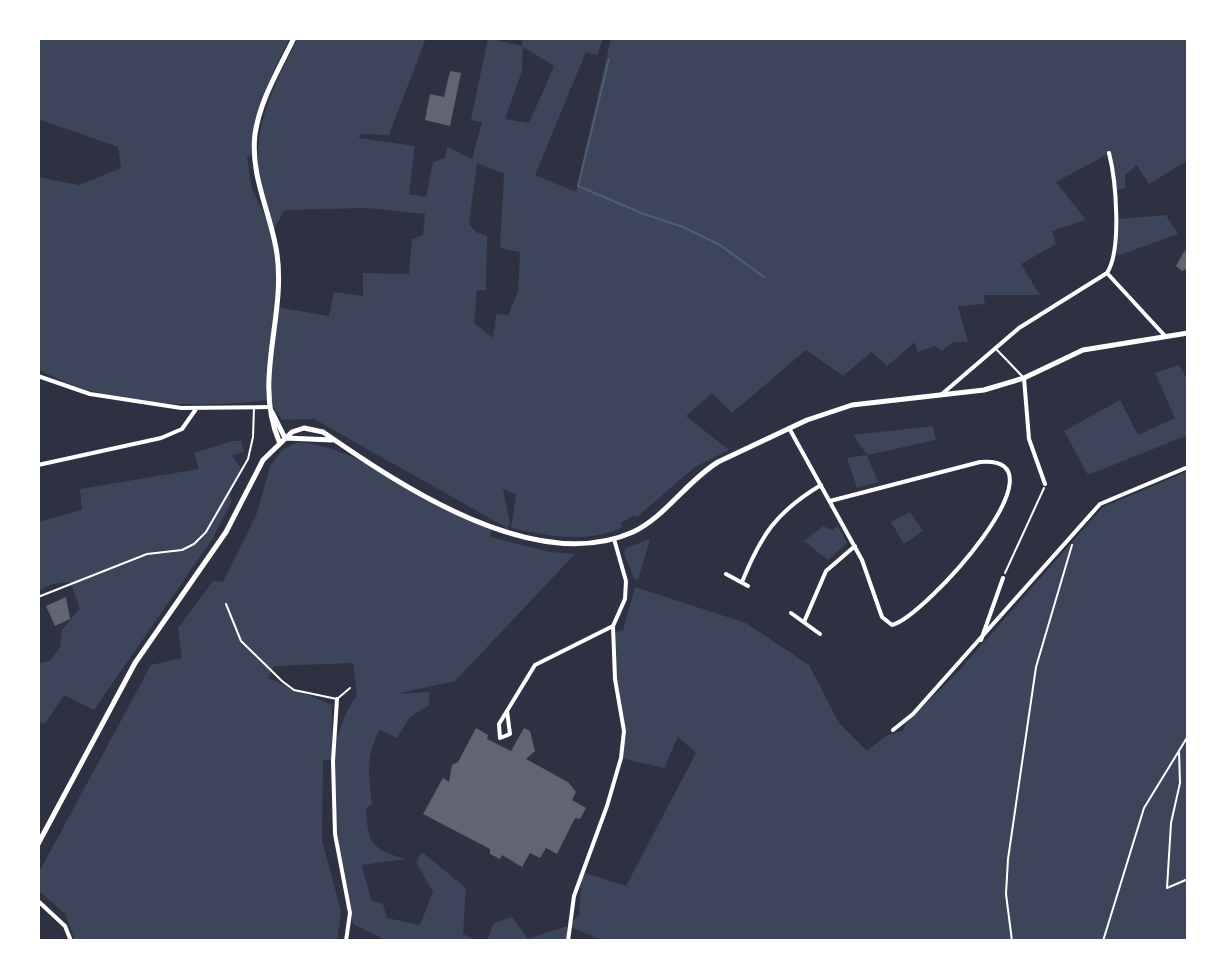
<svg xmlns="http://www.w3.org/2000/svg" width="1226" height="979" font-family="Jost,sans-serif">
  <rect width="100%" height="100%" fill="#2d3142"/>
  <path fill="#3c4559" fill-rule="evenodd" d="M38,38H290C271,75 253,113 252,155L247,157L252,189L269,224C245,145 262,109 298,38H426L389,135L360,134L359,138L415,146L409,194L426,197L433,162L445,158L447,147L472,159L482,122L471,120L488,38L522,46L523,38H603L597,55L586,52L535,175L576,192L611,38H1188V160L1149,184L1137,165L1125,175V188L1113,191L1108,154L1056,182L1086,220L1052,231L1056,244L1021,264L1040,295H983L985,304L958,306L968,342H953L942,351L935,346L918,352L915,342L887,366L871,352L843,376L806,350L732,413L712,393L686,416L729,450L695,467L637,517L634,515L621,523L623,527C588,544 548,536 511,528L516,495L503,488L510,524L507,528L314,419L282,420L269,400C195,409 105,407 38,369V177L79,185L121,168L118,147L38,119ZM523,47L554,66L529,123L505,119L522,71ZM477,163L504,174L500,248L520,252L518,292L508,315L496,314L493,338L474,323L477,290H486L487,236L476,232L469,224ZM367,208L425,214L423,235L412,239L409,274L363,273V296L334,292L329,316L276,307L277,253L272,232L285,210Z
    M1166,215L1178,234L1117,256L1118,219Z
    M1179,365L1188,381V435L1088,475L1064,431L1120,400L1138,435L1175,418L1155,373Z
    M933,426L936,440L867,455L878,482L857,488L847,458L867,455L853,435Z
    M232,441H241L244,451L232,456L241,468L232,488L229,487L231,503L213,538L94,710L64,695L45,724L38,721V663L50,661L60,647L62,630L80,608L70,582L53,584L38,591V522L82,510L80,489L199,469L194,453Z
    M298,442C351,447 394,481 440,506C457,515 475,522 492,529L490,537L550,552L575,554L455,681L395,694L430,692L429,705L410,717L397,738L380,730C365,753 369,779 372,804L366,808C368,844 371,849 406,859L362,865L371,900L383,904L387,918L420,925L433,892L416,862L422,852L466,888L463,934L479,941H387L353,924C342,858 311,754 357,696L353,663L274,666L268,678L332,705V760H323L322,840L341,912L337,941H75L65,914L38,890V874L151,665L182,658L178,628L213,581L223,582L257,513L270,466L282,450Z
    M1188,471V941H604L568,926L579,915L582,872L626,886L696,753L678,737L664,768L621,758L624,731L615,679L616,632L623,630L635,587L746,623L809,665L839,723L867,751L887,735L903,731L906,723L956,674L1103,507Z
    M910,512L923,531L904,544L891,522Z
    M823,526L832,530L838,526L847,543L828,560L804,541Z
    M650,539L638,580L634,578L624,553L626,548Z
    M512,917L528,939L567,926V941H486L494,923Z"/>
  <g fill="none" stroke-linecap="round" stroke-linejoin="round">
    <path stroke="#4f5d75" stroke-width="2" d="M600,40V38
      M609,59L578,186L644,214L683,227L720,245L764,277"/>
  </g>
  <path fill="#626471" d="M450,71L461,73L450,126L425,120L430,94L444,97Z
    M1185,250L1188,268L1182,271L1176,266Z
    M66,597L70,619L55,626L46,606Z
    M476,728L488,735L487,739L511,751L524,728L530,731L535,751L526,759L568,782L576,792L572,800L586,808L580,819L575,818L557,854L546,848L540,858L530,853L522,867L502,855L500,859L490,854V849L423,814L443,778L449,782L452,765L458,762Z"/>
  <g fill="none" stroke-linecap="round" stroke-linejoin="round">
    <path stroke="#fff" stroke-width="2" d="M1005,573L1044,488
      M1179,752L1180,783L1171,823L1167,888L1188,879
      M1012,941L1006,894L1008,859L1036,667L1072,545
      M1103,941L1144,808L1188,736"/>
    <path stroke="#fff" stroke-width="2" d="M997,350L1023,377
      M38,597L147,554L182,550L194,544L206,532L248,459L253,437L254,407
      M226,604L241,641L282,681L294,690L337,699L350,688"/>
    <path stroke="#fff" stroke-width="4" d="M1107,273L1165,336
      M38,376L90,394L181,408L270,407
      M1024,378L1029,439L1045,484
      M942,394L1019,328L1107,273C1122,250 1116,180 1109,153
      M789,428L862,560L882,617L892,625C925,617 1072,454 980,462L830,501
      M38,465L161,438L182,429L196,409
      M726,574L748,586
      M742,582C761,535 776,512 821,485
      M791,613L820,634
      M804,622L826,571L855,546
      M981,640L1003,578
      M337,699L333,761L335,834L350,913L346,941
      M507,711L510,734L500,738L499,724L535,665L613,626
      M893,730L913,714L1100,504L1188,467
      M38,901L65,926L71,941
      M568,941L574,896L607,806L621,758L624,731L615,679L613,626L625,599L626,581L614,539"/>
    <path stroke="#fff" stroke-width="5" d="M272,412L285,438
      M286,438L332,440
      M279,441C253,380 286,317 277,254C271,212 250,178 255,134C260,100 279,69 294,38
      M38,844L135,663L226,532L263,460L292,432L304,428L323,432C401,486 535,576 633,532C665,517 687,481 718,462L807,420L852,405L984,390L1024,378L1083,350L1188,333"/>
  </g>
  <rect width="1226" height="979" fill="none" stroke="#ffffff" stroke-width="80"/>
</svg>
